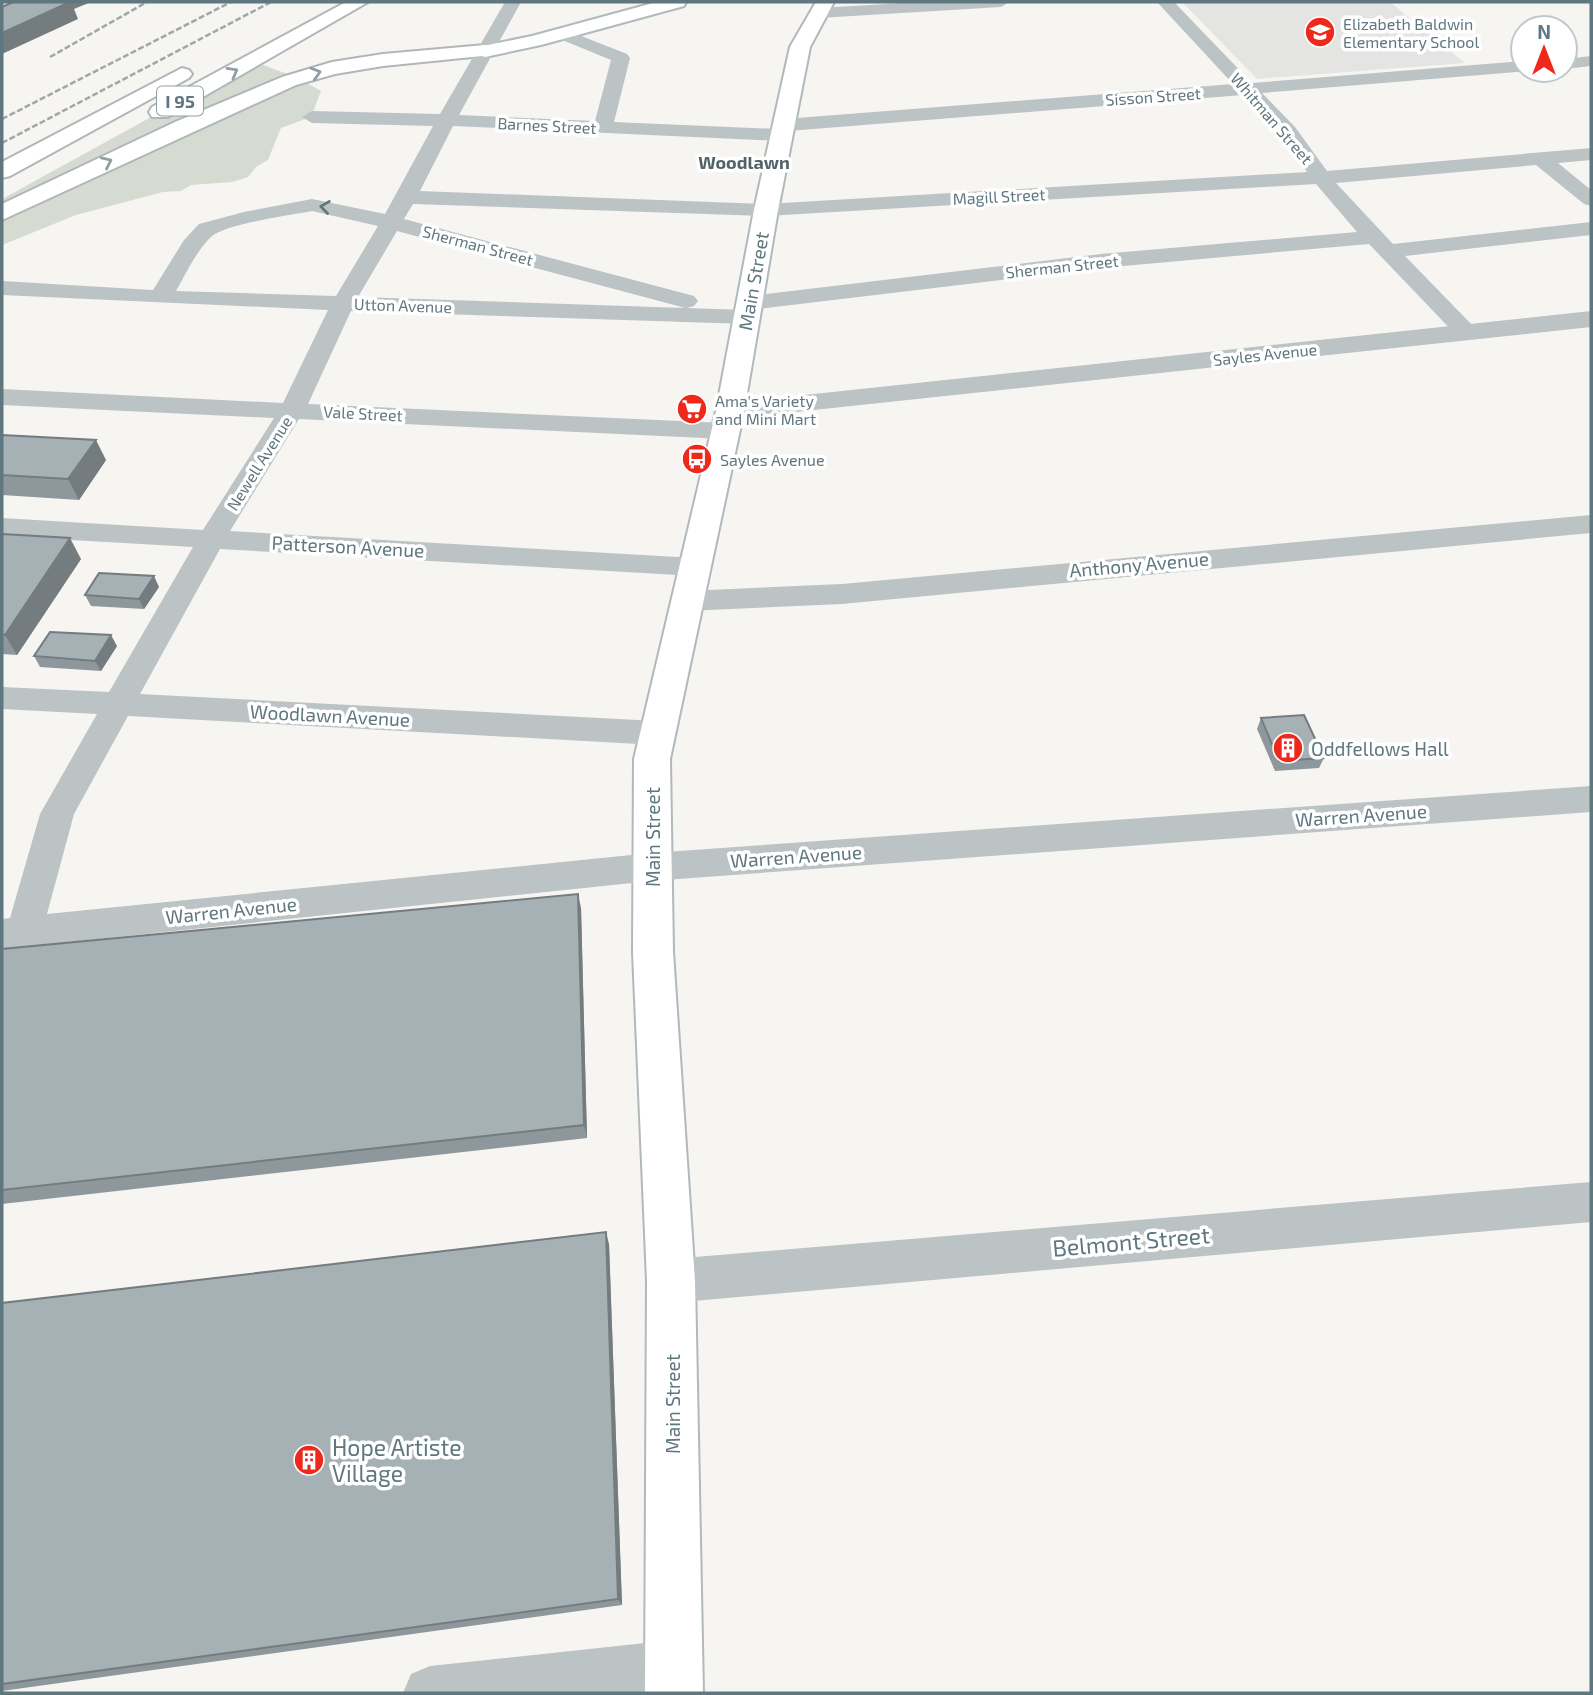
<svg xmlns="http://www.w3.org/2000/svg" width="1593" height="1695" font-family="'Exo 2',sans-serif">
  <rect width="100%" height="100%" fill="#f6f5f2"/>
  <path fill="#e4e5e3" d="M1182,2H1390L1465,63L1257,79Z"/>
  <path fill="#d6dbd1" d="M253,61L298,78L321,91L311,117L281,128L268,160L256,167L248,177L232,182L191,185L181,191L163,192L76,215L2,245V199Z"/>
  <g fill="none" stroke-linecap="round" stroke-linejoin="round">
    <g stroke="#b0b9bc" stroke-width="4">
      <path id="secondary" d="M657,2H686L684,6L541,45L485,57L478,55L475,51L478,47L532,36Z
        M816,2H834L810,47L778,210L744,411L670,759L673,952L695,1281L703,1693H645L647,1281L633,952L634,759L716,411L754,210L790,47Z"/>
    </g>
    <g stroke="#b1b7b9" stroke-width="4">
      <path id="motorway" d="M346,2H368L168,117H152L149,112L152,107Z
        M485,45L492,47L495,51L492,55L383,66L335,74L296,85L2,220V204L175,122L282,77L332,62L383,54Z
        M182,68L189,70L192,74L189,78L10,176L2,178V162Z"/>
    </g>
    <path fill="#bcc3c5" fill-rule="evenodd" d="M505,2H521L459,115L595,121L611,60L555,37L552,33L561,28L627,54L630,58L614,122L777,129L774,125L777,121L784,119L1233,84L1157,2H1174L1252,83L1523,61V70L1529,71L1262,93L1295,127L1327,171L1591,148V160L1558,163L1591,190V206L1584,204L1536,165L1336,183L1393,244L1591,222V235L1405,256L1475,328L1479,333L1475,338L1467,340L1459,338L1369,244L1101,268L750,310L742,308L738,303L742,298L750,296L1101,254L1357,232L1316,184L766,216L413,204L404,219L694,296L698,301L694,306L687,308L747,310L755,312L759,317L755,322L747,324L351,311L308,404L724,423L733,425L737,431L733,437L724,439L299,419L230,531L695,558L705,560L710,567L705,574L695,576L220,549L140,694L657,721L669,725L673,733L669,741L657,745L128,716L74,814L47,914L651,853L1591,786V812L651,881L2,949V919L10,918L40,814L97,714L2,709V687L109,692L193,547L2,536V518L203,530L274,418L2,405V389L283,403L328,310L2,295V281L153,290L184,240L199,224L244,212L312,199L385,214L433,126L312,123L302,117L312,111L440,114ZM1243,95L1281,135L1307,172L766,204L420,191L453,126L782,141L789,139L792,135L788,131ZM312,211L378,226L336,296L176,291C187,272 196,251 212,236C226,224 291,215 312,211ZM397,231L678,306L685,308L358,297Z
      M920,2H1009L1001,7L819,18L810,13L819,8Z
      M1591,56V66L1565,69V59Z
      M1591,515V533L842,604L687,611L676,608L672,601L676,594L687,591L842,584Z
      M1591,1182V1222L671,1303L655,1296L649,1281L655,1266L671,1259Z
      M673,1640L692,1647L699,1666L692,1685L673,1692L403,1693L411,1674L430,1666Z"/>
    <path fill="#bcc3c5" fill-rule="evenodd" d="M1591,311V327L730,419L720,417L716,411L720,405L730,403Z"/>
    <use href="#secondary" fill="#fff" fill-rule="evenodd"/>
    <use href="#motorway" fill="#fff" fill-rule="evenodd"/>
    <path stroke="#9da8ab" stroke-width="2.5" stroke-dasharray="6 2.5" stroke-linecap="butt" d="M50,57L147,2
      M2,119L231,2
      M2,143L271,2"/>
  </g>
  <path fill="#8e989c" d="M2,435L106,460L79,500L2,495Z
    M2,534L81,559L17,655L2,654Z
    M159,587L144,609L91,606L85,595Z
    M117,646L101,671L40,667L34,656Z
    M1261,718L1324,758L1319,768L1275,771L1257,729Z
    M581,908L587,1138L2,1204V949Z
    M609,1244L622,1605L2,1691V1303Z"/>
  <path fill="#747c7f" d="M56,2H91L74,9L78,19L2,54V33Z
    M96,440L106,460L79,500L68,479Z
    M70,538L81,559L17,655L5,635Z
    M154,576L159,587L144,609L139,599Z
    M111,635L117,646L101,671L95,661Z
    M578,894L581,908L587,1138L584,1125Z
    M606,1232L609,1244L622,1605L618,1599Z"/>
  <path fill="#a5b1b5" stroke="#747c7f" stroke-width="2" d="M13,2H70L2,33V7Z
    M2,435L96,440L68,479L2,475Z
    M2,534L70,538L5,635L2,634Z
    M99,573L154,576L139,599L85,595Z
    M50,632L111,635L95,661L34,656Z
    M1304,715L1324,758L1279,761L1261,718Z
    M578,894L584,1125L2,1190V949Z
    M606,1232L618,1599L2,1684V1303Z"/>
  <defs><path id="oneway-chevron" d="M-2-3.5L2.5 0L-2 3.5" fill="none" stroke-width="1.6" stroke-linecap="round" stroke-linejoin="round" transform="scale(1.75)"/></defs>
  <g stroke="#8fa0a5">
    <use href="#oneway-chevron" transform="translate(233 72) rotate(-29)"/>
    <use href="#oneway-chevron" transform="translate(316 73) rotate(-16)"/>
    <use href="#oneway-chevron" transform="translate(107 162) rotate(-25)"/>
  </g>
  <use stroke="#5f777f" href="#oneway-chevron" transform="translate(325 207) rotate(-172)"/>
  <defs>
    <g id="school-disc" transform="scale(1.575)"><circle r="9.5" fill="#ee281a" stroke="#fff"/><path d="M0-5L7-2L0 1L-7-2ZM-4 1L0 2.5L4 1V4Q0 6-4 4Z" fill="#fff"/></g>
    <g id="supermarket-disc" transform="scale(1.575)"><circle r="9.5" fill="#ee281a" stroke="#fff"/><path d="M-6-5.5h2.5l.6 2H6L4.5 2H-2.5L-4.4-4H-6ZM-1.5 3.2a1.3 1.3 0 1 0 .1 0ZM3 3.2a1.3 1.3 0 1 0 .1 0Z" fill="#fff"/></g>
    <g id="bus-disc" transform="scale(1.575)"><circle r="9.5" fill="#ee281a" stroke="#fff"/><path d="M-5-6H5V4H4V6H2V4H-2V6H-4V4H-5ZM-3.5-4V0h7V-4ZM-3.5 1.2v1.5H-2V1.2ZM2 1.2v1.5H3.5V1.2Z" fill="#fff"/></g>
    <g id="building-disc" transform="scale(1.575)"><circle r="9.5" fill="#ee281a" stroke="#fff"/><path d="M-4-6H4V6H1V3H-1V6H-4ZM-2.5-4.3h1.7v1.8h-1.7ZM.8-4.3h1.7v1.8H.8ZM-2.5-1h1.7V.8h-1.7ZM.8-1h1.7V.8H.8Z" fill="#fff"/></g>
  </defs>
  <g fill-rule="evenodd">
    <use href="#school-disc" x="1320" y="32"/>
    <use href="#supermarket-disc" x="692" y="409"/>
    <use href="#bus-disc" x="697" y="459"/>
    <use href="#building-disc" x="1288" y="748"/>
    <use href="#building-disc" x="309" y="1460"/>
  </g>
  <g text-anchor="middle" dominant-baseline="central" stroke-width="7" stroke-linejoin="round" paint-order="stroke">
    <g font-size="16" fill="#5f777f" stroke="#fff" text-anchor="start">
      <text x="1343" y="23">Elizabeth Baldwin<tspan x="1343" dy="18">Elementary School</tspan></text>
      <text x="715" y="400">Ama's Variety<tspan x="715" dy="18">and Mini Mart</tspan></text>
      <text x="720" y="459">Sayles Avenue</text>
    </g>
    <g font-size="16" fill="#5f777f" stroke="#fff">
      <text transform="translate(1153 96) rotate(-4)">Sisson Street</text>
      <text transform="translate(1272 118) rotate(49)">Whitman Street</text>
      <text transform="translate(547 125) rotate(3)">Barnes Street</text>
      <text transform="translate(999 196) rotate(-3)">Magill Street</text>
      <text transform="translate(478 245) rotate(15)">Sherman Street</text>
      <text transform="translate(1062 266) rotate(-6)">Sherman Street</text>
      <text transform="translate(403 305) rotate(2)">Utton Avenue</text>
      <text transform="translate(1265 354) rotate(-6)">Sayles Avenue</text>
      <text transform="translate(363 413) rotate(3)">Vale Street</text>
      <text transform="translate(259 463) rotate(-58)">Newell Avenue</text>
    </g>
    <rect fill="#fff" stroke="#8fa0a5" stroke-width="2" x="157" y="86.5" width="46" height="29" rx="5"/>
    <g font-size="18" font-weight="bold" fill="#5f777f">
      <text x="180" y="101">I 95</text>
    </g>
    <g font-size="18" font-weight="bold" fill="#51636a" stroke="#fff">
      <text x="744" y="162">Woodlawn</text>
    </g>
    <g font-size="19" fill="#5f777f" stroke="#fff">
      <text transform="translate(753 281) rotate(-80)">Main Street</text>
      <text transform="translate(348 546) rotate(3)">Patterson Avenue</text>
      <text transform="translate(1139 564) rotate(-5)">Anthony Avenue</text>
      <text transform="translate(330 715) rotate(3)">Woodlawn Avenue</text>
      <text transform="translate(1361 815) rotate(-4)">Warren Avenue</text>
      <text transform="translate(652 837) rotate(-90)">Main Street</text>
      <text transform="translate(796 856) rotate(-4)">Warren Avenue</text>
      <text transform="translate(231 910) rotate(-6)">Warren Avenue</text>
      <text transform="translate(672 1404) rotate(-90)">Main Street</text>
    </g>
    <g font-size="19" fill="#5f777f" stroke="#fff" text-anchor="start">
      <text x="1311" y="748">Oddfellows Hall</text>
    </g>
    <g font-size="23" fill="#5f777f" stroke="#fff">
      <text transform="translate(1131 1241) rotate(-5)">Belmont Street</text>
    </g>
    <g font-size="23" fill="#5f777f" stroke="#fff" text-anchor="start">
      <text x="332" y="1447">Hope Artiste<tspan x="332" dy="26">Village</tspan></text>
    </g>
  </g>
  <rect width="1593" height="1695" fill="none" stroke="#5f777f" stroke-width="7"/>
  <g transform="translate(1544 49)"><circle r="33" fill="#ffffff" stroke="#bfc9cc" stroke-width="2"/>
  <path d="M0-5L12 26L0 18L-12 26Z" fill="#ee281a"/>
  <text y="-10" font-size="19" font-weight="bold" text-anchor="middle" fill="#5f777f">N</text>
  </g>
</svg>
